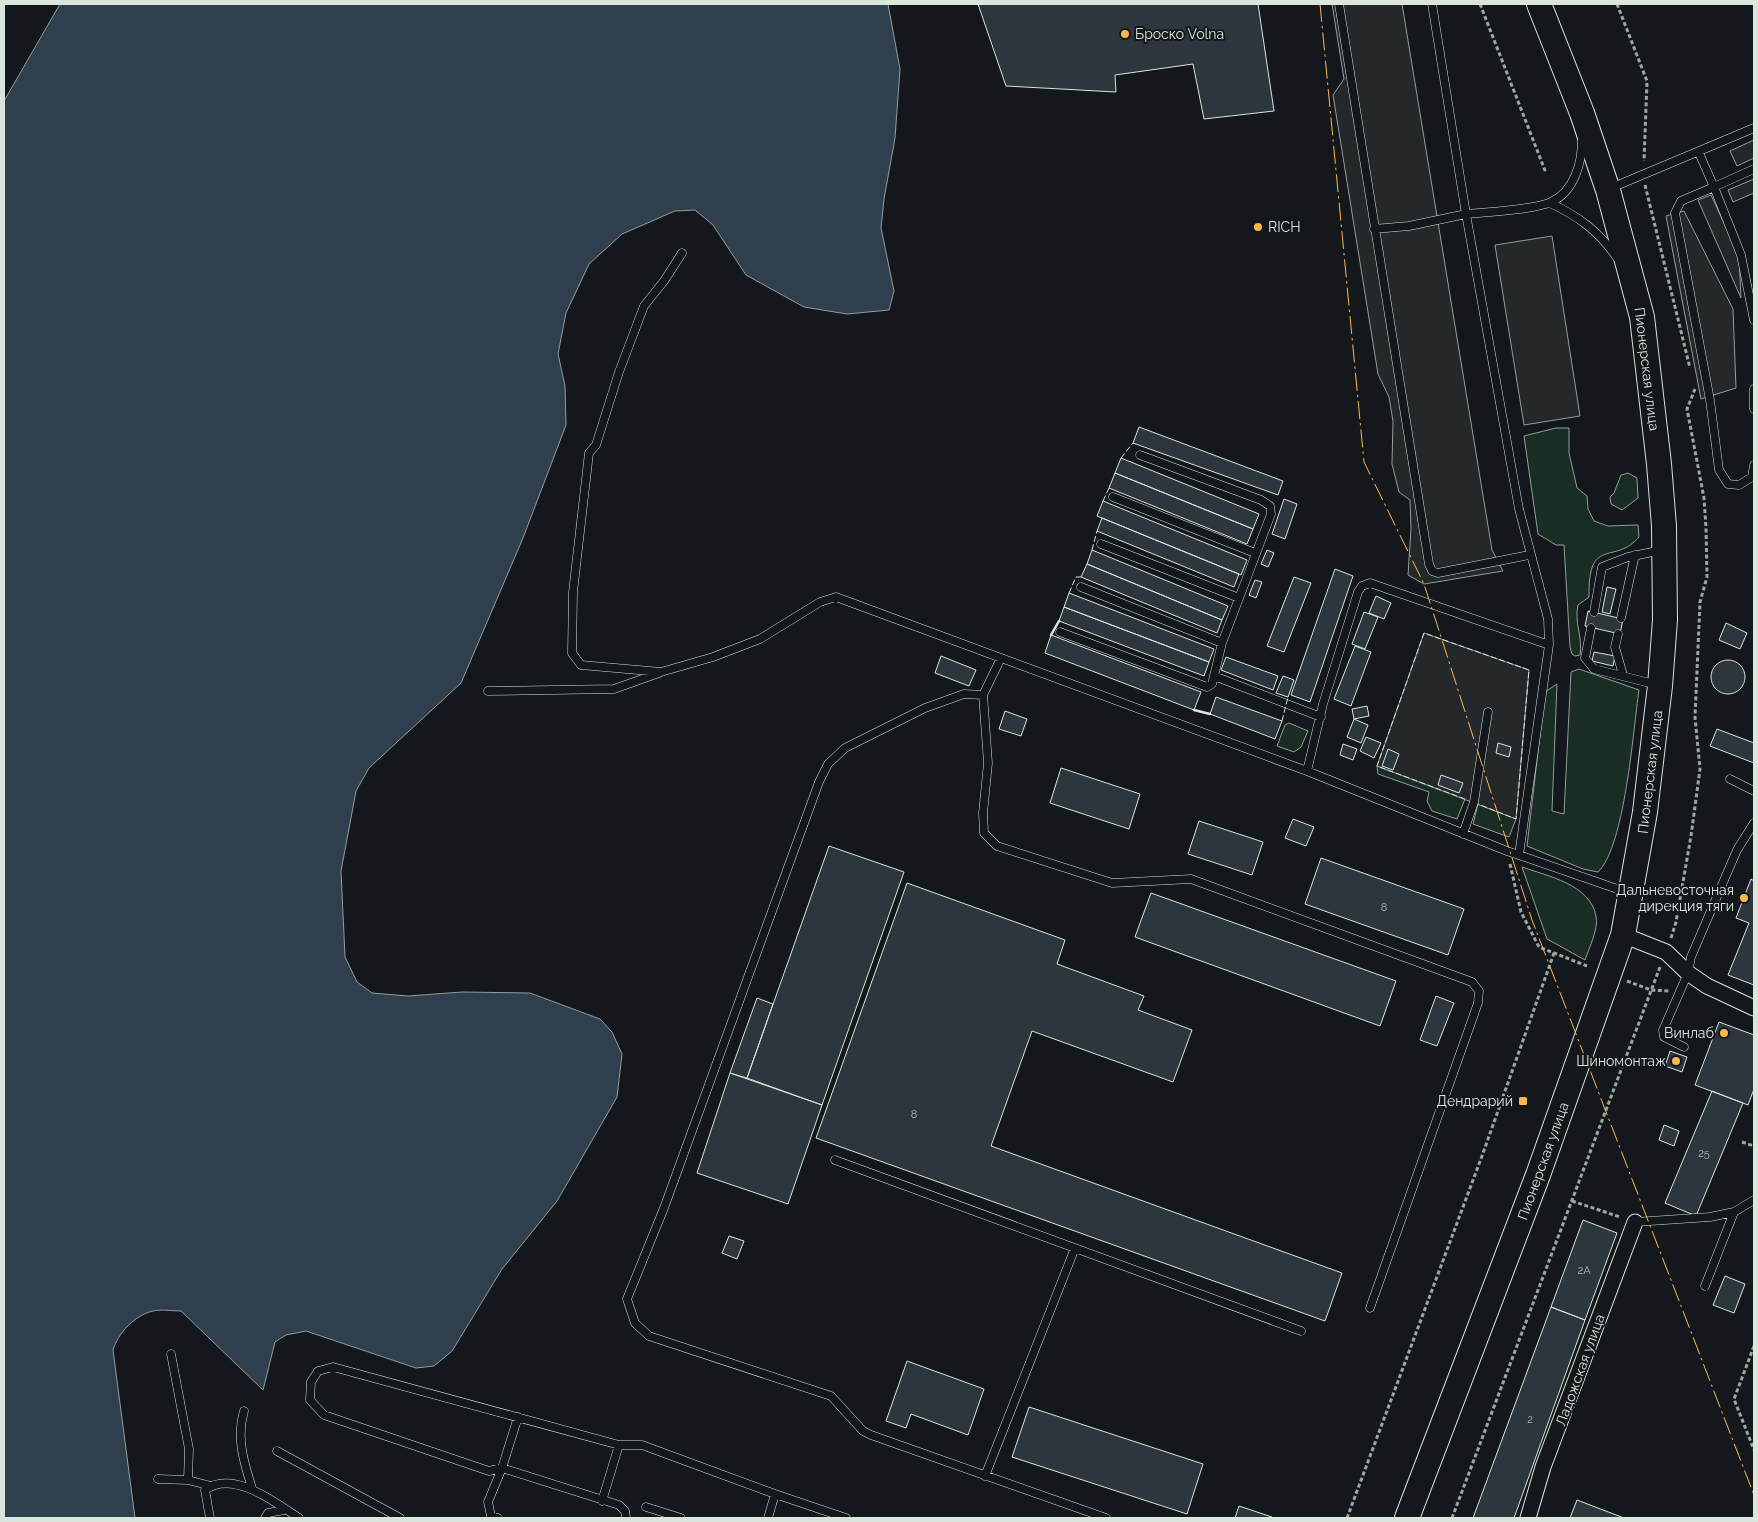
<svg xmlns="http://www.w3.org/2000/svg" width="1758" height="1522" font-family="Raleway,sans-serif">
  <rect width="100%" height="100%" fill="#14181c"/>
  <path fill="#1a2d24" stroke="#939e99" d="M1556,428H1569V453L1577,488L1587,496L1588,509L1594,521L1608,526L1638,525L1639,537C1614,566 1588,535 1589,597L1578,605C1574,622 1583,638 1580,655L1575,656L1572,654L1570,647L1564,545H1556L1538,534L1524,436Z
    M1628,473L1637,478L1638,498L1622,510L1611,504L1610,497L1614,493L1621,475Z
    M1579,669L1639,690C1633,731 1625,846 1598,872L1583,869L1527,846L1545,692L1557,684L1552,811L1564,814L1571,672Z
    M1289,723L1308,731L1301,747L1294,752L1277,746L1285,725Z
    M1377,766L1465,799L1457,819L1432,811L1427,801L1429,792L1378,774Z
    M1478,804L1516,819L1509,837L1473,824Z
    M1522,867C1547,876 1590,884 1596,916C1599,928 1589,948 1585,960L1547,939Z"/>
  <path fill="#24282b" stroke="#939e99" d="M1332,4H1402L1492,550L1503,571L1424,584L1408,575L1411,529L1410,500L1399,492L1392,464L1393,421L1389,397L1378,374L1333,95L1344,79Z
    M1754,140V158L1737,166L1730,151Z
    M1754,179V193L1733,202L1728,190Z
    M1711,195L1739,256L1741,298L1698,200Z
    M1684,211L1733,309L1736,388L1701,399L1666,216Z
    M1552,236L1580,416L1524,425L1495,245Z
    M1424,633L1529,670L1516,819L1377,766Z"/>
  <path fill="#2f3f4d" stroke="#939e99" d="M60,4H888L900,69L895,138L884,199L881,228L894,291L889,310L847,314L804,307L746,275L713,225L695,210L675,211L622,234L589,264L566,313L558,354L565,386L566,425L523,538L461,683L369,768L356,791L341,871L345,957L357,982L372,993L408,996L462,992L530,993L600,1019L612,1032L622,1054L617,1097L557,1201L502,1269L452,1351L434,1366L416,1368L306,1331L286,1335L275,1342L263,1390L181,1311C172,1311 162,1309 153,1311C135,1315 118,1333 113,1350L135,1518H4V101Z"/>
  <path fill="#2c363c" stroke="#d8e6dc" d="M978,4H1258L1274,111L1204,119L1193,64L1115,75L1116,92L1006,86Z
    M1139,427L1283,481L1278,495L1133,443Z
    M1121,458L1259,514L1253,529L1115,473Z
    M1115,473L1253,529L1247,544L1109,488Z
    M1284,499L1297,504L1285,539L1272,534Z
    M1103,501L1247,560L1241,575L1097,516Z
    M1102,518L1239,574L1234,587L1097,531Z
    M1092,550L1228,606L1222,620L1087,564Z
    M1267,550L1274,553L1268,567L1261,564Z
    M1087,564L1222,620L1217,633L1081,577Z
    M1335,569L1353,576L1310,702L1291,695Z
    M1294,577L1311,583L1284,652L1267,646Z
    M1255,580L1262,582L1256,598L1249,595Z
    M1607,587L1616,589L1610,614L1602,612Z
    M1069,593L1214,649L1209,662L1064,607Z
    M1376,596L1391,603L1384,619L1369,613Z
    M1064,607L1209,662L1204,676L1059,621Z
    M1588,611L1623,619L1620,634L1585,626Z
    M1364,612L1378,617L1365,649L1352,644Z
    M1726,623L1747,633L1740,649L1719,640Z
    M1051,635L1201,692L1194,710L1045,653Z
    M1355,646L1371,652L1351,706L1334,699Z
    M1594,652L1615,656L1613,666L1592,661Z
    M941,656L976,670L969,686L935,673Z
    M1226,657L1278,676L1273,690L1221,670Z
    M1711 677a17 17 0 1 1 34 0a17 17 0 1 1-34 0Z
    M1283,676L1294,680L1288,697L1276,693Z
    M1216,697L1282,721L1275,739L1210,714Z
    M1367,706L1369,716L1354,719L1352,709Z
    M1005,711L1027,719L1021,736L999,729Z
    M1354,719L1368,725L1361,743L1347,737Z
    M1717,729L1754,743V763L1710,746Z
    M1366,737L1381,743L1374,758L1360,751Z
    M1498,743L1511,747L1509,757L1496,753Z
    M1343,744L1357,749L1353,760L1340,755Z
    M1388,749L1399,754L1393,770L1382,766Z
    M1061,768L1140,794L1129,829L1050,803Z
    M1441,775L1463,783L1459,793L1438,785Z
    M1293,819L1314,827L1306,846L1285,838Z
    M1199,821L1263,842L1252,875L1188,854Z
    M829,846L904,872L822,1105L747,1078Z
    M1321,858L1464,909L1448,955L1305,904Z
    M1751,879L1754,881V985L1728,975L1749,923L1736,918Z
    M907,883L1065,940L1057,964L1144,996L1138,1010L1192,1030L1173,1082L1032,1031L991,1146L1342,1273L1325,1321L816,1138Z
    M1151,893L1396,981L1380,1026L1135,937Z
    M1436,996L1454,1003L1437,1046L1420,1040Z
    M757,998L773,1004L747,1078L730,1073Z
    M1719,1022L1754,1035V1089L1748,1105L1695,1085Z
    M1670,1051L1687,1057L1682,1072L1665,1066Z
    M730,1073L822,1105L788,1204L697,1173Z
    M1712,1091L1743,1103L1696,1216L1665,1203Z
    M1664,1125L1679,1131L1674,1146L1659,1140Z
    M1583,1220L1617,1233L1585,1320L1551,1307Z
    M729,1236L744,1241L737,1259L722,1253Z
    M1725,1276L1745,1284L1734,1313L1713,1305Z
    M1551,1307L1585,1320L1514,1518H1473Z
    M907,1361L984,1389L968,1435L911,1414L906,1428L886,1421Z
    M1029,1407L1203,1464L1187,1514L1012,1457Z
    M1577,1500L1624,1518H1570Z
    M1239,1506L1272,1517L1271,1518H1235Z"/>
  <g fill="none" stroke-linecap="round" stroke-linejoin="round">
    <g stroke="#d8e6dc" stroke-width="9">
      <path id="service" d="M1339,4L1429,564L1432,571L1438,573L1529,555
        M1432,4L1466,214C1486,212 1534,210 1551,202C1574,192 1582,163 1582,140
        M1699,153L1714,187L1754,169
        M1611,188L1754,128
        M1550,203C1578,216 1600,232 1617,258
        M1374,229L1409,226L1466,214L1519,509L1548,619L1549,645L1519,855
        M682,253L664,281L644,306L619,372L596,445L589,453L573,592L572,653L581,665L661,672L713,657L760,639L820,602L836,597L1307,771L1507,851L1629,893
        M1754,320L1741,255L1714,187L1681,201L1675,213L1710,400L1719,470L1728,484L1739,485L1752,477L1754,465
        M1754,389V409
        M1113,497L1255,553
        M1101,544L1239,598
        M1081,587L1222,643
        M1594,612L1602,567L1628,557L1662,550
        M1621,618L1635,555
        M1591,628L1585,658L1594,669L1658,685
        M1060,632L1207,687L1212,684L1222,643L1271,514L1270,506L1261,500L1140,455
        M1618,634L1615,647L1623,675
        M1001,658L983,695L988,763L983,813L984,833L997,846L1112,883L1191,879L1472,982L1479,991L1478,1003L1370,1308
        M1214,676L1321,717
        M488,691L614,689L659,673
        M983,695L964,694L925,708L845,748L828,764L819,782L664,1208L627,1299L635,1323L649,1336L831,1396L863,1431L871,1435L1106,1518
        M1307,771L1323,704L1358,592L1362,586L1370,583L1549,645
        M1730,779L1754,791
        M1463,834L1474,802L1488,712
        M1684,1047L1664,1037L1663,1030L1688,973L1691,957L1737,850L1754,823
        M835,1160L1301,1331
        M1734,1212L1754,1200
        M1635,1222L1710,1217L1734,1212L1705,1286
        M171,1354L189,1449L188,1480L211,1486
        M244,1411C236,1438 244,1463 252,1488
        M277,1451L400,1518
        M985,1476L1075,1248
        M158,1479L188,1480
        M775,1494L846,1518
        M602,1501L619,1445
        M646,1507L681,1518
        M210,1518L205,1490C233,1469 276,1503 299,1518
        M265,1518L268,1513L284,1510
        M498,1518L491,1516L488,1502L502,1468L518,1417
        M626,1518L625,1511L619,1505L502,1468L489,1471L324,1415L310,1400L311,1382L318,1371L333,1367L619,1445H642L775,1494L768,1518"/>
    </g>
    <g stroke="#d8e6dc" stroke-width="17">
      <path id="minor" d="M1623,935L1666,952L1688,973L1707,986L1754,1008
        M1528,1518L1543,1467L1635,1222"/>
    </g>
    <g stroke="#d8e6dc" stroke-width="26">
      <path id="primary" d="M1407,1518L1538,1175L1623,935L1645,812L1660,686L1665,620L1664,526L1659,464L1642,317L1608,190L1582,113L1539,4"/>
    </g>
    <path stroke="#9da8a2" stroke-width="3" stroke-dasharray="4 2.5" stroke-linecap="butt" d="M1480,4L1546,173
      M1617,4L1647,81L1644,161
      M1645,185L1690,368
      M1510,864L1521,912L1539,947L1587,966
      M1671,938L1676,922L1691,836L1700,769L1695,717L1700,602L1707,577L1706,528L1704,498L1687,409L1695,389
      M1627,981L1651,990L1669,991
      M1742,1142L1754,1146
      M1572,1201L1620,1217
      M1754,1346L1734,1399L1754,1450
      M1347,1518L1482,1156L1554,953
      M1452,1518L1660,967"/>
    <use href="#service" stroke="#14181c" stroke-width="8"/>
    <use href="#minor" stroke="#14181c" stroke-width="15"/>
    <use href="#primary" stroke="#14181c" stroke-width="24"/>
    <path stroke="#d8e6dc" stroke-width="1" stroke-dasharray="6 2.5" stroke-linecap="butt" d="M1121,458L1133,443
      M1103,501L1109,488
      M1092,550L1097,531
      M1069,593L1076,577H1081
      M1282,721L1288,697
      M1465,799L1377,766L1424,633L1529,670L1516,819L1478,804"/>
    <path stroke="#d8e6dc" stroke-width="2.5" d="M1051,635L1059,621
      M1194,710L1210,714"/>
    <path stroke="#ffb74d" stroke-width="1" stroke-dasharray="18 4 2.5 4" stroke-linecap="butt" d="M1320,4L1364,462L1424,584L1532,920L1754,1495"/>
  </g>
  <g fill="#ffb74d" stroke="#14181c" stroke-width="2">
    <circle cx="1125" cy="34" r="5"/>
    <circle cx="1258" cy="227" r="5"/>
    <circle cx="1744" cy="898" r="5"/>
    <circle cx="1724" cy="1033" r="5"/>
    <circle cx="1676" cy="1061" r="5"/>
    <rect x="1518" y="1096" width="10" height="10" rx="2.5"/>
  </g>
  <g text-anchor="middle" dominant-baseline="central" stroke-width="4" stroke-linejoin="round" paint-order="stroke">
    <g font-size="11" fill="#adbab4">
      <text x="1384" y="907">8</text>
      <text x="914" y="1114">8</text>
      <text x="1704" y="1153">25</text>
      <text x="1584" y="1270">2А</text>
      <text x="1530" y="1419">2</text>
    </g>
    <g font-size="14" fill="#d8e6dc" stroke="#14181c" text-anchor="end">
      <text x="1135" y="34" text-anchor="start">Броско Volna</text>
      <text x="1268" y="227" text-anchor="start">RICH</text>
      <text x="1734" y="890">Дальневосточная<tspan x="1734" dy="16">дирекция тяги</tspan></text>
      <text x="1714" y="1033">Винлаб</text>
      <text x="1666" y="1061">Шиномонтаж</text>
      <text x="1513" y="1101">Дендрарий</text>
    </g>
    <g font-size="14" fill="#d8e6dc" stroke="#14181c">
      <text transform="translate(1647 369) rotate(83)">Пионерская улица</text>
      <text transform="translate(1650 772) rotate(-83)">Пионерская улица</text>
      <text transform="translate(1543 1161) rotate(-70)">Пионерская улица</text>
      <text transform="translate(1580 1370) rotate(-70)">Ладожская улица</text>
    </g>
  </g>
  <rect width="1758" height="1522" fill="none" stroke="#d8e6dc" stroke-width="10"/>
</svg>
